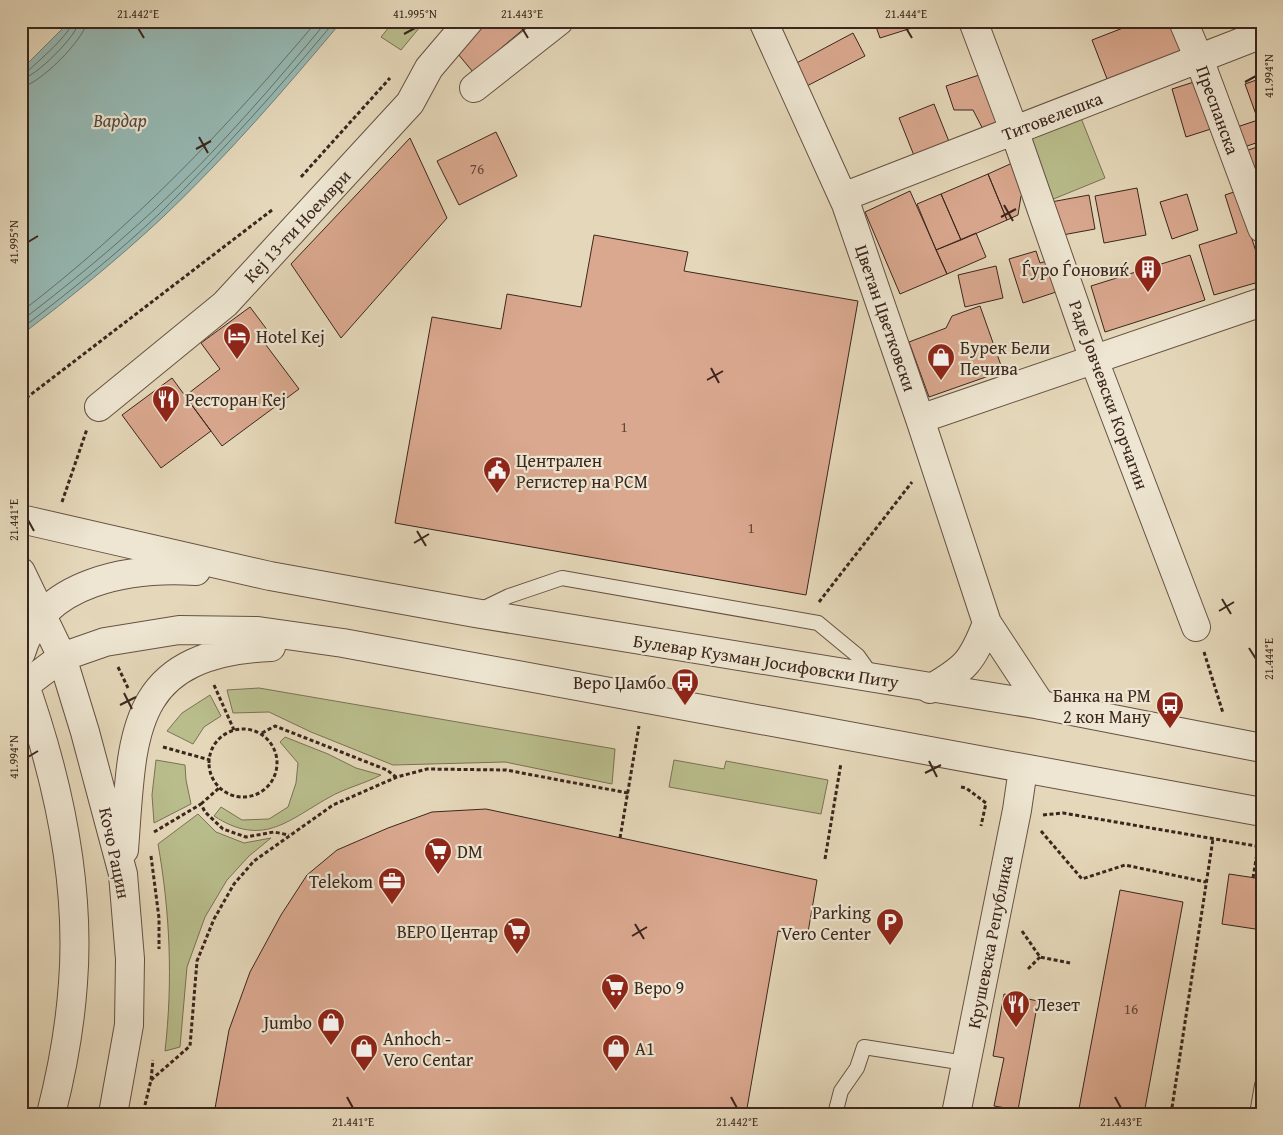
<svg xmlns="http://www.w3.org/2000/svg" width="1283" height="1135" font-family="'Gentium Book Plus',serif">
  <rect width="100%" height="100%" fill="#e5d8ba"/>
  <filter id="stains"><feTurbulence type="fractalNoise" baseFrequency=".004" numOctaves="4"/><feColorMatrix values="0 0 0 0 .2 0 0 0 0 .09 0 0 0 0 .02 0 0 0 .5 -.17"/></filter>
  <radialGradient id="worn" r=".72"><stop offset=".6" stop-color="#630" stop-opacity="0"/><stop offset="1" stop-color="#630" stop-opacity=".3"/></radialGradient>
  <path fill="#b9bd8c" stroke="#7a7254" d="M394,21H425L401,50L381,37Z
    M1081,118L1105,178L1051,200L1027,140Z
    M259,688L615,749L612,784L505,762L393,765L311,732L269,712L233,713L227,690Z
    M210,695L221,716L204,727L193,744L167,731L182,713Z
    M285,737L328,754L356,768L381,775C364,784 345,788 328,798C286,822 262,847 214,816L221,807L242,820L269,819L288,807L296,783L298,763L280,742Z
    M156,760L185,765L186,780L191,804L154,823L152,795Z
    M674,760L724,769L726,761L828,780L821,814L669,787Z
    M198,814L216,832L244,843L271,838L249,856L227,880L205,917L187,967L180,1047L165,1051C173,981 170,912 158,844Z"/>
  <path fill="#96b9b4" stroke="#727e78" d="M70,21H342C285,89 227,156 163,217C118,259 70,298 21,335V70Z"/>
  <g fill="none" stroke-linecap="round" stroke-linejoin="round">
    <path stroke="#687068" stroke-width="1" d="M21,73L27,72C37,62 71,34 73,21
      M21,79C34,79 79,34 79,21
      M21,87C38,86 86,38 87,21
      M21,312C132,227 227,128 317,21
      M21,321C67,286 112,249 155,209C217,151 273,86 327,21
      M21,329C69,292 117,254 161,212C222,152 280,87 335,21"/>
  </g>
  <path fill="#daa88f" stroke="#3b261d" d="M485,21H533L473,72L453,48Z
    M874,21H934L880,38Z
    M1141,21H1176L1188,53L1109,84L1092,40Z
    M853,33L865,56L803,88L791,66Z
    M991,71L1012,131L989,141L973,110H954L946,86Z
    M1262,78V141L1244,147L1237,127L1258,120L1245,84Z
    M1197,81L1211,129L1186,137L1172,89Z
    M934,104L952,149L917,163L899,118Z
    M496,132L517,176L459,205L437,161Z
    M410,138L447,218L341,338L291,264Z
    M1262,145V177L1256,179L1246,151Z
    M1019,160L1032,191L1021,196L1018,215L1007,220L988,174Z
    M988,174L1007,220L961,240L941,194Z
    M1137,188L1146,235L1104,243L1095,196Z
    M910,191L947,274L900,294L865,212Z
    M1237,191L1262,271V281L1214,295L1199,245L1237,233L1225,195Z
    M941,194L961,240L936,250L917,204Z
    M1187,194L1198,230L1172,239L1160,202Z
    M1089,195L1095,229L1057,236L1051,202Z
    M976,233L986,257L947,274L936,250Z
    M594,235L688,252L684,271L858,301L806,595L395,523L432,317L501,329L507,294L581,307Z
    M1036,251L1040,263L1050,260L1059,291L1023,303L1009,259Z
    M1190,255L1205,300L1105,332L1091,286Z
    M996,266L1003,298L965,307L958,275Z
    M980,306L1003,371L929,397L909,342L946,328L952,316Z
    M250,307L274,339L266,345L299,389L222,446L185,396L220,369L201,343Z
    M172,378L211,431L161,468L122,415Z
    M486,809L817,880L807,938L778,931L746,1114H214L229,1030L250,972L281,915L307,875L337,850L388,828L432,812Z
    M1229,874L1262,879V930L1222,924Z
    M1120,890L1183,902L1144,1114H1078Z
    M1004,994L1038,1001L1018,1110L994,1106L1004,1058L993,1056Z"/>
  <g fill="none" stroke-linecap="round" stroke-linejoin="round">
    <g stroke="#665244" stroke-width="16">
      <path id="service" d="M480,610L509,596L562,578L818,623L858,656L873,677
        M835,1114L841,1091L857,1068L864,1047L965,1063
        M1257,1114L1262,1085"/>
    </g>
    <g stroke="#665244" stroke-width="30">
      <path id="minor" d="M763,21L846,204L920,419L987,623L1041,705
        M973,21L1014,130L1094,360L1196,627
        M1183,21L1199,59L1262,228
        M474,88L559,21
        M843,197L1262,34
        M99,407L225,304L410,103L429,68L469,21
        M920,419L1262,302
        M930,689C966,668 972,662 987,623"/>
    </g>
    <g stroke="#665244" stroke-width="30">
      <path id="tertiary" d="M21,519L270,576L475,613L1041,705L1262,748
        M21,572L62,657L85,732L123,874L130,959L129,1025L113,1114
        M21,653C42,580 132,567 196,571
        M21,674C56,771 81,879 73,983C70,1027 62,1071 51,1114
        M25,685L62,657L105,642L179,630L258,631L343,643L1262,812
        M124,850C133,734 127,654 271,647
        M956,1114L1017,810L1023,769"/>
    </g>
    <path stroke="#3b261d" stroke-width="3" stroke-dasharray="4 2.5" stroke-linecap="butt" d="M301,177L390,78
      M21,402L272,210
      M62,502L87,429
      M819,602L912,482
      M1204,652L1223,713
      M118,667L128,688
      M214,685L234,730
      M209 763a34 34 0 1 1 68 0a34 34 0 1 1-68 0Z
      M262,733L275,726L387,770L396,777
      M163,747L210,760
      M961,787L966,788L986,803L981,826
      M201,804L219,788
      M1043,815L1063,813L1262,847
      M1041,831L1082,879L1125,865L1206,882
      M154,832L201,804L205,812L223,829L246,837L274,832L289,835
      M620,838L639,726
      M151,856L159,918V949
      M825,859L841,763
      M1253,878L1258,847
      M1022,931L1040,957L1070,963
      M1028,969L1040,957
      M151,1080L190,1046L197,961L214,919L234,884L254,861L333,805L397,777L427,769L506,770L628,793
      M145,1105L151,1080L153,1060
      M1171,1114L1213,839"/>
    <use href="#service" stroke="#eee6d2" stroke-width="14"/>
    <use href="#minor" stroke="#eee6d2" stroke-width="28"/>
    <use href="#tertiary" stroke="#eee6d2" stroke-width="28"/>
  </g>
  <path fill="none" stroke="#3b261d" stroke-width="2" d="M138,28L144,38M522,28L528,38M906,28L912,38M404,34L415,28M1245,82L1256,76M199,137L208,153M196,149L211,141M1004,205L1013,221M1001,217L1016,209M28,242L38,236M711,368L719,383M707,380L723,371M28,520L34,531M417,531L426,546M414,543L429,534M1222,599L1231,614M1219,611L1234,602M1249,648L1256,659M124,693L132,709M120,705L136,697M28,757L38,751M929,761L937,777M925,773L941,765M635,924L644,939M632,936L647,927M347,1097L353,1108M731,1097L737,1108M1115,1097L1121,1108"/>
  <defs>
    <g id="building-pin" transform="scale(1.4375)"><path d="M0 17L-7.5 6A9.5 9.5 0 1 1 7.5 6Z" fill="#8f2418" stroke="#eee6d2"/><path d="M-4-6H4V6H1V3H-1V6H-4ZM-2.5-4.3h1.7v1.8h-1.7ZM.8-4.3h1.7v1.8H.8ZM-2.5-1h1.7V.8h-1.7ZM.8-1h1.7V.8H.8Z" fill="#fff"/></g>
    <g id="hotel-pin" transform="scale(1.4375)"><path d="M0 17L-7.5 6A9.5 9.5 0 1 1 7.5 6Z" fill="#8f2418" stroke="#eee6d2"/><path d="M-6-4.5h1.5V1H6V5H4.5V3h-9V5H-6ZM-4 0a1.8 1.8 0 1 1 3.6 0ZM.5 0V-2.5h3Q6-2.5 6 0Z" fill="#fff"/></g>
    <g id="shop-pin" transform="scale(1.4375)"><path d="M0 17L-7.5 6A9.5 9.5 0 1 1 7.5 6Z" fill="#8f2418" stroke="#eee6d2"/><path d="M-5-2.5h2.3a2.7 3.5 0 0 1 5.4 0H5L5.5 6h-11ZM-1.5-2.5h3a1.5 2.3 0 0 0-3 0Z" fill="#fff"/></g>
    <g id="restaurant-pin" transform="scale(1.4375)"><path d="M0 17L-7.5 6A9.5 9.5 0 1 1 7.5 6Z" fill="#8f2418" stroke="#eee6d2"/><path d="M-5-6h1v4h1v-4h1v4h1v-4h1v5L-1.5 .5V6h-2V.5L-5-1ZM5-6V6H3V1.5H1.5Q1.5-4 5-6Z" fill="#fff"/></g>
    <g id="civic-pin" transform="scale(1.4375)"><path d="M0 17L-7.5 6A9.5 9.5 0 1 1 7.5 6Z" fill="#8f2418" stroke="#eee6d2"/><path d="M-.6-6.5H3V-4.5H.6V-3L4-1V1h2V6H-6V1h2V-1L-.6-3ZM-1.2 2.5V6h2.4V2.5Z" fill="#fff"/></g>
    <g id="bus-pin" transform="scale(1.4375)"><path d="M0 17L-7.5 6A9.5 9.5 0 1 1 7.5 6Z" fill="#8f2418" stroke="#eee6d2"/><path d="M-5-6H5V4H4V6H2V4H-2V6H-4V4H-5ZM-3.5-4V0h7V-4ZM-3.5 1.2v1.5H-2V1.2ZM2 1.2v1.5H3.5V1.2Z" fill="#fff"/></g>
    <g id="supermarket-pin" transform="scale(1.4375)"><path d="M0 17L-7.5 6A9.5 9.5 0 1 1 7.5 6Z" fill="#8f2418" stroke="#eee6d2"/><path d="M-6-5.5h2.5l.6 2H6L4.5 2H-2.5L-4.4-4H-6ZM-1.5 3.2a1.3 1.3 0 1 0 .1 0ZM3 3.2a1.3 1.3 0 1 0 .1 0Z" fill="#fff"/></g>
    <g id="office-pin" transform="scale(1.4375)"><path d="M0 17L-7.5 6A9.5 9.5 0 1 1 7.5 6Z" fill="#8f2418" stroke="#eee6d2"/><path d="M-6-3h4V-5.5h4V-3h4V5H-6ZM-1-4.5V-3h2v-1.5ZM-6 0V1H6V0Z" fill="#fff"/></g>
    <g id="parking-pin" transform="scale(1.4375)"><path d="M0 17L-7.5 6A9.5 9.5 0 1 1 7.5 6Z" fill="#8f2418" stroke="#eee6d2"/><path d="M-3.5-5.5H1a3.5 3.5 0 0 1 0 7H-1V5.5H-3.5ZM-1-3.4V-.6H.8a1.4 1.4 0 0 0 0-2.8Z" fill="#fff"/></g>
  </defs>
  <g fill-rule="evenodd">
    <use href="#building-pin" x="1148" y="269"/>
    <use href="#hotel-pin" x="237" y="336"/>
    <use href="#shop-pin" x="941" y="357"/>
    <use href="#restaurant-pin" x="166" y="399"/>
    <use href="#civic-pin" x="497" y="470"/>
    <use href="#bus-pin" x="685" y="682"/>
    <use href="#bus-pin" x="1170" y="705"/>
    <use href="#supermarket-pin" x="438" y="851"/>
    <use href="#office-pin" x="392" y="881"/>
    <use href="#parking-pin" x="890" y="922"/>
    <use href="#supermarket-pin" x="517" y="931"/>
    <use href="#supermarket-pin" x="615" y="987"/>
    <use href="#restaurant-pin" x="1016" y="1004"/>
    <use href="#shop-pin" x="331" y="1022"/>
    <use href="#shop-pin" x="364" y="1048"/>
    <use href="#shop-pin" x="616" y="1048"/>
  </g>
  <g text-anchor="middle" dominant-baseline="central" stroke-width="4.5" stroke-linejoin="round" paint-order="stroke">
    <g font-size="15" fill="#63463a">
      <text x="477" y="168">76</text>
      <text x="624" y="426">1</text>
      <text x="751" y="527">1</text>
      <text x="1131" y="1008">16</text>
    </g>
    <g font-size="18" fill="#3b261d" stroke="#eee6d2">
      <text transform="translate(1218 110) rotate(70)">Преспанска</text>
      <text transform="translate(1052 116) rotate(-21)">Титовелешка</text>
      <text transform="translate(297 226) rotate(-47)">Кеј 13-ти Ноември</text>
      <text transform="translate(886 318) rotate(71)">Цветан Цветковски</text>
      <text transform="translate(1109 395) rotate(70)">Раде Јовчевски Корчагин</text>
      <text transform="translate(766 661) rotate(9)">Булевар Кузман Јосифовски Питу</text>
      <text transform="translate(115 853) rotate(78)">Кочо Рацин</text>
      <text transform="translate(990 942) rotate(-79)">Крушевска Република</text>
    </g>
    <g font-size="18" fill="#3b261d" stroke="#eee6d2" text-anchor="start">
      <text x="1129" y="269" text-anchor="end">Ѓуро Ѓоновиќ</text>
      <text x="256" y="336">Hotel Kej</text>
      <text x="960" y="347">Бурек Бели<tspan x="960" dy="21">Печива</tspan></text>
      <text x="185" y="399">Ресторан Кej</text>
      <text x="516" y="460">Централен<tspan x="516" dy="21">Регистер на РСМ</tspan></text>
      <text x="666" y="682" text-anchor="end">Веро Џамбо</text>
      <text x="1151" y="695" text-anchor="end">Банка на РМ<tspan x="1151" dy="21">2 кон Ману</tspan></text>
      <text x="457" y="851">DM</text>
      <text x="373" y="881" text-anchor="end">Telekom</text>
      <text x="871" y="912" text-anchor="end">Parking<tspan x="871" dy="21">Vero Center</tspan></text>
      <text x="498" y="931" text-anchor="end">ВЕРО Центар</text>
      <text x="634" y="987">Веро 9</text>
      <text x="1035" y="1004">Лезет</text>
      <text x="312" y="1022" text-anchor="end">Jumbo</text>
      <text x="383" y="1038">Anhoch -<tspan x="383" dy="21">Vero Centar</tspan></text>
      <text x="635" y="1048">A1</text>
    </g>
    <g font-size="19" font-style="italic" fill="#524b43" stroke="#eee6d2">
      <text x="120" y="120">Вардар</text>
    </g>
  </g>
  <rect width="1283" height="1135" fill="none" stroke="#e5d8ba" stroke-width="55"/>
  <rect x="28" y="28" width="1228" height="1080" fill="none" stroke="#3b261d" stroke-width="2"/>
  <g font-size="12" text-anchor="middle" fill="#3b261d">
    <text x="138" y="18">21.442°E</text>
    <text x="415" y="18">41.995°N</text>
    <text x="522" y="18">21.443°E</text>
    <text x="906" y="18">21.444°E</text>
    <text transform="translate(1269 76) rotate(-90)" y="4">41.994°N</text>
    <text transform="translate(14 242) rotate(-90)" y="4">41.995°N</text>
    <text transform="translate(14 520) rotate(-90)" y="4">21.441°E</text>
    <text transform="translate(1269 659) rotate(-90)" y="4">21.444°E</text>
    <text transform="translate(14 757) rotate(-90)" y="4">41.994°N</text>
    <text x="353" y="1126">21.441°E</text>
    <text x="737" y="1126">21.442°E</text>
    <text x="1121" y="1126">21.443°E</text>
  </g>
  <rect width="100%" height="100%" filter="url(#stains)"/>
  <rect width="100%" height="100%" fill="url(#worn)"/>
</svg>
